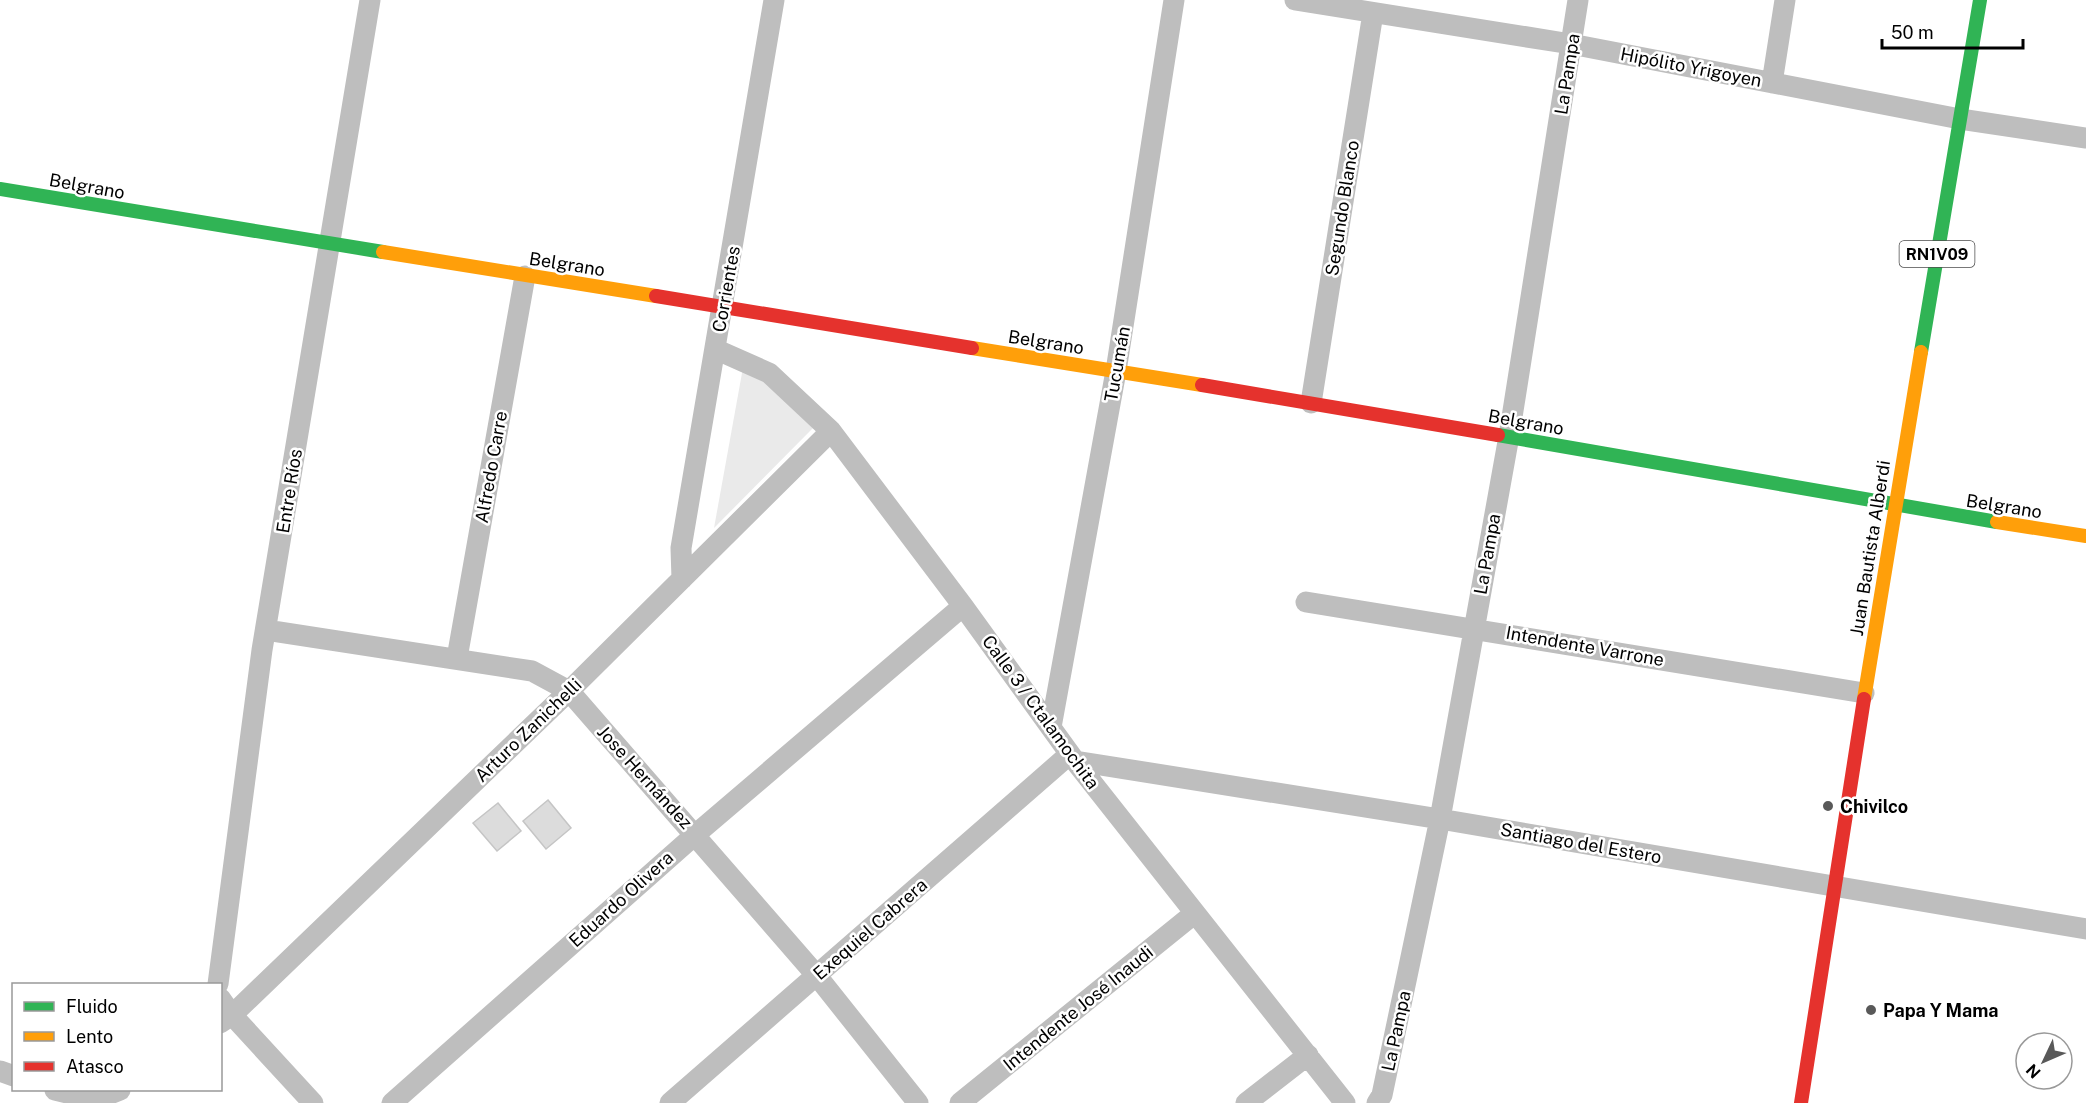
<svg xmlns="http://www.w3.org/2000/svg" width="2086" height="1103" font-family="'Public Sans',sans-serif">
  <rect width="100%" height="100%" fill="#fff"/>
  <path fill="#eaeaea" d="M744,362L813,428L714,528Z"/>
  <path fill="#dcdcdc" stroke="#c5c5c5" stroke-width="1.5" d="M548,800L571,828L546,849L523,821Z
    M498,803L521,831L497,851L473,823Z"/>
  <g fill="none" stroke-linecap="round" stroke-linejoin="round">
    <path stroke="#bebebe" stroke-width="21" d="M1295,0L1571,44L1960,119L2086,138
      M1772,83L1785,0
      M715,349L769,373L831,431L963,606L1075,761L1345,1103
      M1311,403L1373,13
      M682,579L681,548L774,0
      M1306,602L1864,693
      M266,630L532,671L569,691L817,976L918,1103
      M457,658L525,276
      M1051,727L1116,371L1174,0
      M1075,761L1440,819L2086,929
      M218,984L262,650L370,0
      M220,998L232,1015L313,1103
      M220,1023L232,1015L569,691L831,431
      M0,1071L14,1076
      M55,1090L95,1100L120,1090
      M392,1103L696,834L963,606
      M670,1103L1070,754
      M960,1103L1195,913
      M1246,1103L1308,1055
      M1377,1103L1382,1095L1440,819L1509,436L1578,0"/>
    <path stroke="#30b455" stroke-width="14" d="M0,189L383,252
      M1921,352L1980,0
      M1498,435L1997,522"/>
    <path stroke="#ff9f0a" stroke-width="14" d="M383,252L656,296
      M972,348L1202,385
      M1997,522L2086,536
      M1864,699L1921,352"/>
    <path stroke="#e5322d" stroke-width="14" d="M656,296L972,348
      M1202,385L1498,435
      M1801,1103L1864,699"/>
  </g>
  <g fill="#595959" stroke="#fff" stroke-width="2">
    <circle cx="1828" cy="806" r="6"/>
    <circle cx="1871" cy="1010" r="6"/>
  </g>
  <g text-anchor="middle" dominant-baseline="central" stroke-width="5" stroke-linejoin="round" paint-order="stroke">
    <rect fill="#fff" stroke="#4c4c4c" stroke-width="1.5" x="1899.5" y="241" width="75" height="26" rx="4.5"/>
    <g font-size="16" font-weight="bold" fill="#000">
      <text x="1937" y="254">RN1V09</text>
    </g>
    <g font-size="18" fill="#000" stroke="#fff">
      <text transform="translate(1691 67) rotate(11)">Hipólito Yrigoyen</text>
      <text transform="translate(1567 74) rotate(-81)">La Pampa</text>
      <text transform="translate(87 186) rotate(10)">Belgrano</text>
      <text transform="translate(1342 208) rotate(-81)">Segundo Blanco</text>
      <text transform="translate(567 264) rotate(9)">Belgrano</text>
      <text transform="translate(726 289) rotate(-80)">Corrientes</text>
      <text transform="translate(1046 342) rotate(9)">Belgrano</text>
      <text transform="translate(1117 364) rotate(-80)">Tucumán</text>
      <text transform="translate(1526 422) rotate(10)">Belgrano</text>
      <text transform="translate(491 467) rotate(-80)">Alfredo Carre</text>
      <text transform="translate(289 491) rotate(-81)">Entre Ríos</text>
      <text transform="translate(2004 506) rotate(9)">Belgrano</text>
      <text transform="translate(1870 548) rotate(-81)">Juan Bautista Alberdi</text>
      <text transform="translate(1487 554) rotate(-80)">La Pampa</text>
      <text transform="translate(1585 646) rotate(10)">Intendente Varrone</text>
      <text transform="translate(1041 712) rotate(54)">Calle 3 / Ctalamochita</text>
      <text transform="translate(528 730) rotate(-44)">Arturo Zanichelli</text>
      <text transform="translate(645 777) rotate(48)">Jose Hernández</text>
      <text transform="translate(1581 843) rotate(10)">Santiago del Estero</text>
      <text transform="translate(621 899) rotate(-42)">Eduardo Olivera</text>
      <text transform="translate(870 929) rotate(-41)">Exequiel Cabrera</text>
      <text transform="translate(1078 1008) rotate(-39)">Intendente José Inaudi</text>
      <text transform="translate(1396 1031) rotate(-78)">La Pampa</text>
    </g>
    <g font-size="18" font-weight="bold" fill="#000" stroke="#fff" text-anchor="start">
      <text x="1840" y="806">Chivilco</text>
      <text x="1883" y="1010">Papa Y Mama</text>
    </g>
  </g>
  <rect x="12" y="983" width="210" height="108" fill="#ffffff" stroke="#999999" stroke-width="1.5"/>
  <rect x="24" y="1002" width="30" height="9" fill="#30b455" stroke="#999999" stroke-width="1.5"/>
  <text x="66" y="1013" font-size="18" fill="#000000">Fluido</text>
  <rect x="24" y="1032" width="30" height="9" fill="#ff9f0a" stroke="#999999" stroke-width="1.5"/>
  <text x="66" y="1043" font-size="18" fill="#000000">Lento</text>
  <rect x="24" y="1062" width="30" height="9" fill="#e5322d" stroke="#999999" stroke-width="1.5"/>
  <text x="66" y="1073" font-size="18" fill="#000000">Atasco</text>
  <g transform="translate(2044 1061) rotate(226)"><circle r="28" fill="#ffffff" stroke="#999999" stroke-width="1.5"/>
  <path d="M0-4.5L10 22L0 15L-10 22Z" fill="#595959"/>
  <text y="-9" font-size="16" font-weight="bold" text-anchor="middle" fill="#000000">N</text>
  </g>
  <path d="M1882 39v9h141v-9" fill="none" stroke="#000000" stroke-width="3"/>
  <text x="1891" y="39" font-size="18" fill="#000000" stroke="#ffffff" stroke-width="4.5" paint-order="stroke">50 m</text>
</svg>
